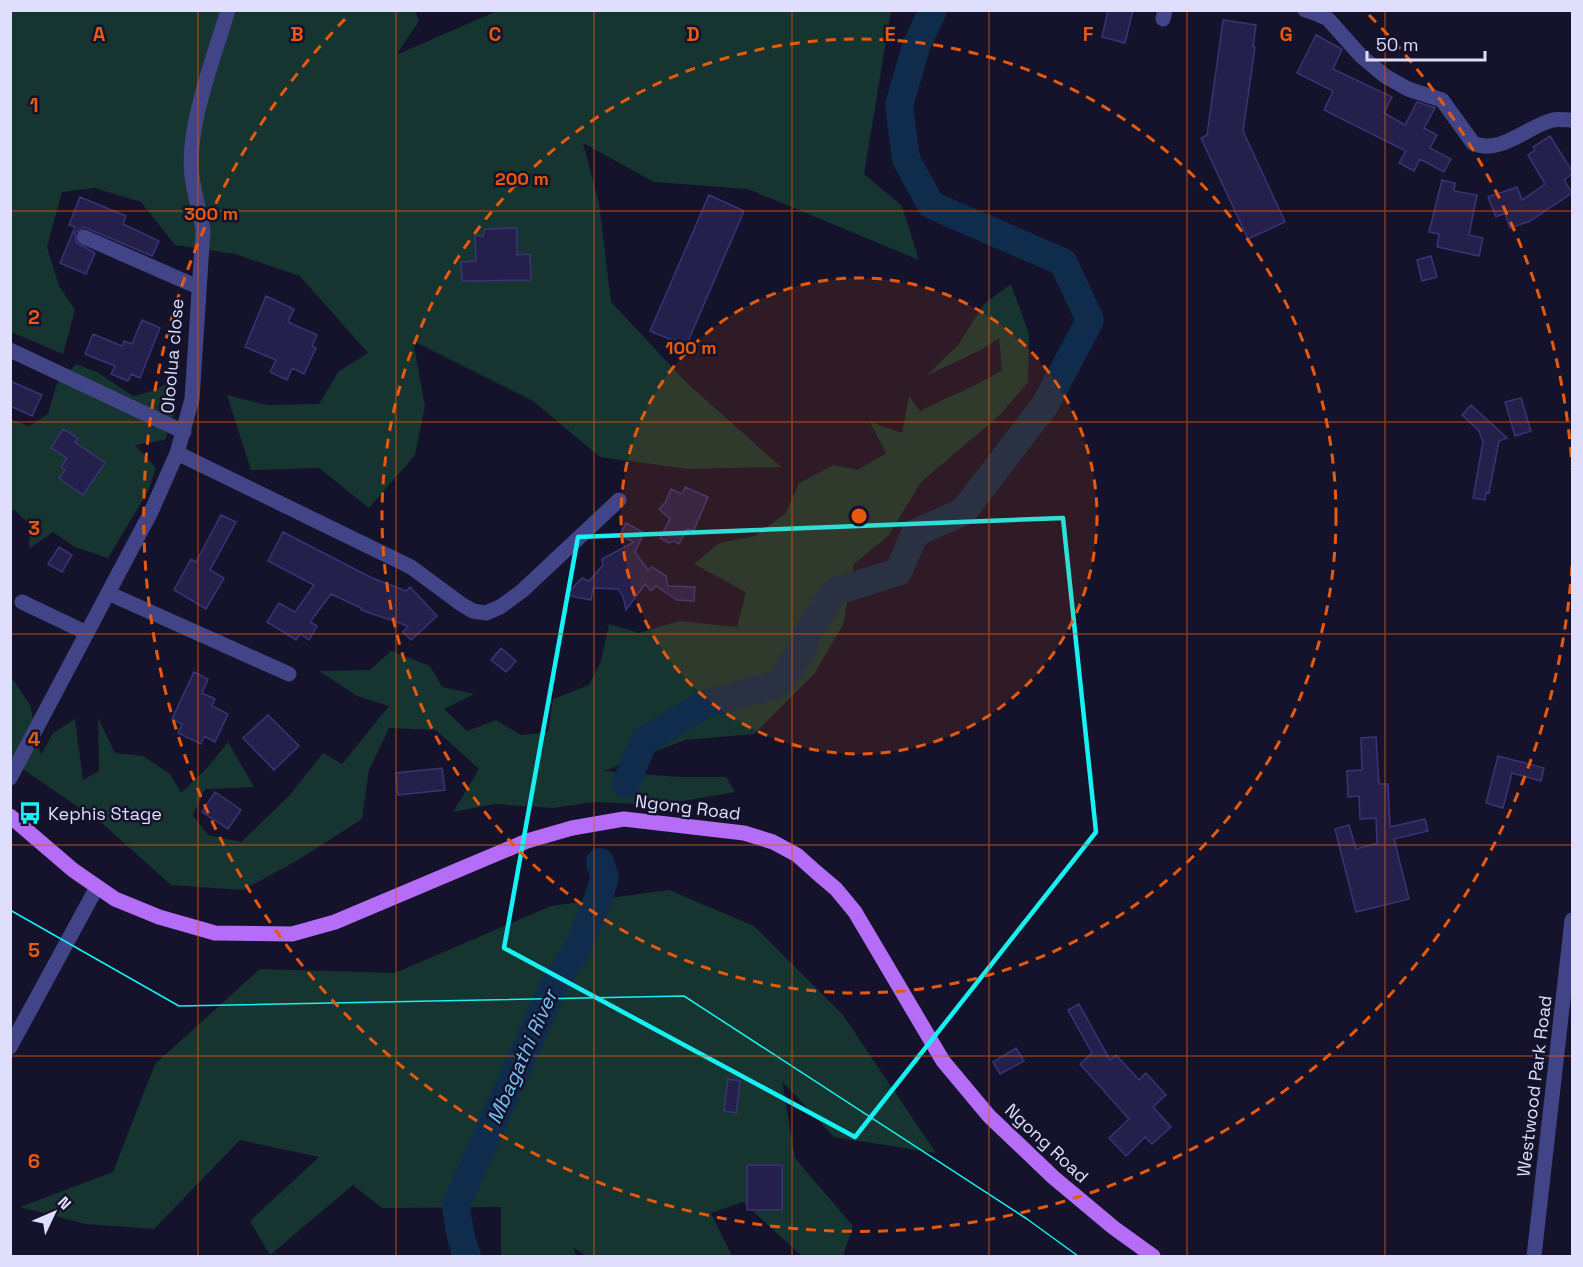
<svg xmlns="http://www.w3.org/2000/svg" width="1583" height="1267" font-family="'Space Grotesk',sans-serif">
  <rect width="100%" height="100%" fill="#15132b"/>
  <path fill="#163531" d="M10,11H415L419,21L396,55L497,11H891L864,174L902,206L919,260L748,189L654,182L583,143L599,203L611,302L688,384L781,467L688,469L600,457L533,401L413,341L425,406L415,455L369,508L319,468L251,470L227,395L267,405L319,404L338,372L368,353L300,276L235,254L175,245L141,202L94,188L62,192L47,247L59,286L75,310L63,354L11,332Z
    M1011,284L1029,334L1028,382L1000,415L921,482L889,535L854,564L843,625L814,674L754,734L685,740L604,771L680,777H726L735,792L660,805L594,802L553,808L495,804L453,812L479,769L436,730L389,728L369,770L362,819L298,860L243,890L171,885L103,824L11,761L12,678L30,705L41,755L53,733L75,719L83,780L99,771L98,718L115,753L143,756L170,774L181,793L207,768L228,742L254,787L205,789L193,815L208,835L241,842L289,796L323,753L342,764L389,706L357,696L319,671L370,670L391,651L430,666L442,687L474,694L444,709L467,731L496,720L521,735L548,732L553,699L589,685L601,661L609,624L639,633L679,621L737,627L746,592L694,564L719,543L755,536L786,513L799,483L834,465L858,470L886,453L870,422L902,433L909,396L920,411C947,397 976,387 1002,370L999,338L981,350L926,376L958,345L984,304Z
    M76,364L97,372L133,396L153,391L175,379L176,409L165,440L135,445L156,468L148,491L108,558L75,547L53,532L29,549L30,525L15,510H11L10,419L29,426L48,414L57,383Z
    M669,890L754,926L843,1015L936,1153L834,1137L782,1081L795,1158L853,1226L843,1256H802L743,1202L711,1213L732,1256H587L574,1248L576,1256H501V1207L382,1208L353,1185L270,1255L250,1221L319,1157L240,1140L154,1229L86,1224L20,1207L113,1172L155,1064L260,969L395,973L551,906Z"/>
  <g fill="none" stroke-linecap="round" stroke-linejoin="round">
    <path stroke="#102c4c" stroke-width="28" d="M626,784L644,741L705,704L779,684L803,649L805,637L834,592L898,572L915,533L963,512L1045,405L1090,320L1063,262L931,205L906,159L899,105L917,44L933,10
      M467,1256C461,1244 458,1221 456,1206L554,985L577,949L595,907L605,878L600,862"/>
  </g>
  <path fill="#24204b" stroke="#3a3376" stroke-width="1.5" d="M1108,10H1133L1125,43L1102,37Z
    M1223,20L1256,25L1253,47H1255L1243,131L1285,222L1248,239L1201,138L1207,135Z
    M1316,35L1342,49L1333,69L1392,97L1384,113L1405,125L1417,102L1435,108L1424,128L1437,135L1430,148L1451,159L1444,172L1420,159L1414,171L1399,163L1406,151L1324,110L1333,91L1297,73Z
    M1550,136L1572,171V174L1564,180L1572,193L1530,221L1510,228L1505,213L1496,217L1488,197L1517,187L1522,200L1545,184L1528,155L1535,150L1533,147Z
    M1442,180L1455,183L1454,191L1477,195L1469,235L1483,238L1479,256L1437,247L1439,234L1429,232Z
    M709,195L744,211L686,346L650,331Z
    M80,197L126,216L123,224L159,241L152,256L84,227L75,233L76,242L95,253L86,274L60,263L75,227L69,225Z
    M517,228V255L530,254L531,280L462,281L461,262L476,261L475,235L483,236L485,229Z
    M1431,256L1437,277L1422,281L1417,260Z
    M266,296L294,309L288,322L317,335L312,346L316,348L304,374L292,368L287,380L270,372L276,360L245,347Z
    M142,320L160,328L140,378L131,374L128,381L111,374L115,366L85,354L93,334L122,346L124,341L132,344Z
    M10,381L42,395L32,416L10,406Z
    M1521,398L1531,431L1515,436L1505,402Z
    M1471,405L1507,438L1499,441L1489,493L1486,492L1485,500L1473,498L1483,442L1479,431L1462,415Z
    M63,429L78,438L75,442L105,463L83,495L59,478L65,470L61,467L67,458L51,448Z
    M685,487L708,497L694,530L687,529L679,544L674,541L669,543L660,538L670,519L659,509L665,503L671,489L682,494Z
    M221,515L236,522L210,570L224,578L206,609L174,590L191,559L196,562Z
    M626,523L644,533L635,552L648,570L652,567L666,576L668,586L695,587L694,601L677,600L656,586L651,591L645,584L626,610L623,596L618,589L593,588L591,600L566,595L582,578L589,581L603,565L602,559L634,542L620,535Z
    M283,532L372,578L406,591L410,587L437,616L411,640L403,632L408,626L361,610V608L331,594L310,622L317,626L309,640L300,634L296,640L267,622L279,603L295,612L314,585L268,561Z
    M59,547L72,555L62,572L48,564Z
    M501,648L516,661L506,672L491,660Z
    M194,672L208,679L202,693L215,699L212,706L228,714L215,742L204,736L201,744L178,733L182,724L172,719Z
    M268,715L299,746L274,770L243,738Z
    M1376,737L1379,784H1388L1390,827L1425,819L1428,831L1394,839L1409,899L1356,912L1335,829L1349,825L1356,849L1377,843L1376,818L1360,819L1359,796L1348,797L1347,771L1362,770L1361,738Z
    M1498,756L1544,768L1541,781L1512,773L1503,808L1486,803Z
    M442,768L445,790L398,795L396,773Z
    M215,792L241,810L228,829L202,812Z
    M1079,1004L1110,1060L1116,1055L1139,1080L1146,1073L1166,1095L1153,1107L1171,1127L1152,1144L1145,1137L1126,1156L1109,1138L1129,1119L1080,1064L1092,1053L1068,1010Z
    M1016,1048L1024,1061L1000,1074L993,1062Z
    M728,1079L740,1081L736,1113L724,1111Z
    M747,1165H782V1210H747Z"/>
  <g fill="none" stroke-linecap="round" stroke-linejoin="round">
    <path stroke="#414587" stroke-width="15" d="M1305,10L1317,14L1328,19L1361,56L1385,76L1408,89L1442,100L1473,143C1500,156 1529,125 1553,120C1559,119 1567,120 1572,120
      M1163,19L1165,10
      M84,237L198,287
      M10,350L184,432
      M177,453L411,567L461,604L473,611L486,613L500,607L522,591L619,500
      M108,593L289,674
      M22,602L87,633
      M10,778L151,512L177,453L192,399L203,230C200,212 194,193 192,176C186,127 214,58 228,10
      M10,1047L97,887
      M1534,1256L1572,920"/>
    <path stroke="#b56cf7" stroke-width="15" d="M10,816L73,870L115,899L159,917L215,933L292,934L335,922L527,841L572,828L624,819L744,833L773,842L797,855L816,872L836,889L855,912L943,1061L989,1116L1053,1177L1114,1228L1153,1256"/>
    <path stroke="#16f2f3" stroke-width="1.5" d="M10,910L179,1006L684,996L1027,1219L1078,1256"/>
  </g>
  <path fill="none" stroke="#16f2f3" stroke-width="4.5" stroke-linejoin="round" d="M1063,518L1096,832L855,1137L504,948L578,537Z"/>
  <path fill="none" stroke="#e8590c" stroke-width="1.5" stroke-opacity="0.55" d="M198,10V1256M396,10V1256M594,10V1256M792,10V1256M989,10V1256M1187,10V1256M1385,10V1256M10,211H1572M10,422H1572M10,634H1572M10,845H1572M10,1056H1572"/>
  <circle cx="859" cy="516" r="238" fill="#e8590c" fill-opacity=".12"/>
  <g fill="none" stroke="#e8590c" stroke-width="3" stroke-dasharray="10 8">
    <circle cx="859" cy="516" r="238"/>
    <circle cx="859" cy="516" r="477"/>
    <path d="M1572 566A715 715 0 1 1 349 15M1369 15A715 715 0 0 1 1572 466"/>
  </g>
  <defs>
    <g id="bus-bare" transform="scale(1.8)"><path d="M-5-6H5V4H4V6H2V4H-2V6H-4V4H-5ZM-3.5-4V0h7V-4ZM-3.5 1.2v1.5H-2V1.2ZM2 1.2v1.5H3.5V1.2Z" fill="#16f2f3" stroke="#15132b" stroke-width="2.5" paint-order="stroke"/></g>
  </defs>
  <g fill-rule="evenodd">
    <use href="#bus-bare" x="30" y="813"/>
  </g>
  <g text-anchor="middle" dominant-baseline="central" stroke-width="5" stroke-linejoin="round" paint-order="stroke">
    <g font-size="18" fill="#dfdffd" stroke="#15132b">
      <text transform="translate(172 356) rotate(-85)">Oloolua close</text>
      <text transform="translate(688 807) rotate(7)">Ngong Road</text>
      <text transform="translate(1534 1086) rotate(-83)">Westwood Park Road</text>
      <text transform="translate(1047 1143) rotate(43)">Ngong Road</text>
    </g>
    <g font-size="18" fill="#dfdffd" stroke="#15132b" text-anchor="start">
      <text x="48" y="813">Kephis Stage</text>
    </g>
    <g font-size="20" font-style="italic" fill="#73c7f8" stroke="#15132b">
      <text transform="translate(522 1057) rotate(-66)">Mbagathi River</text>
    </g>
  </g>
  <g font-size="20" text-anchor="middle" font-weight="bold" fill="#e8590c" stroke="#15132b" stroke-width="5" stroke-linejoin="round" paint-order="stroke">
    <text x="99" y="41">A</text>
    <text x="297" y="41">B</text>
    <text x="495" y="41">C</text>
    <text x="693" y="41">D</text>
    <text x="890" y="41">E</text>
    <text x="1088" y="41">F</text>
    <text x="1286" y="41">G</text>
    <text x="34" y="112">1</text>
    <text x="34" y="324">2</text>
    <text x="34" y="535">3</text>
    <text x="34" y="746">4</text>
    <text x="34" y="957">5</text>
    <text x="34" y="1168">6</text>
  </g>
  <circle cx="859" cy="516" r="9" fill="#e8590c" stroke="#15132b" stroke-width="3"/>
  <g font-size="18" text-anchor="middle" font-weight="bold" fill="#e8590c" stroke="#15132b" stroke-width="5" stroke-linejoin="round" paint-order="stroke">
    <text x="522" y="185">200 m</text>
    <text x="211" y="220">300 m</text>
    <text x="691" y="354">100 m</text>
  </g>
  <rect width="1583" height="1267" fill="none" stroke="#dfdffd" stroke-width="24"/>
  <g transform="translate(54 1213) rotate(46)" stroke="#15132b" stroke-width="4.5" paint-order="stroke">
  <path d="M0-4.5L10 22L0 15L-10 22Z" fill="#dfdffd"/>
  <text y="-9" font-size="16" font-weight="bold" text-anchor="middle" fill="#dfdffd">N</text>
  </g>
  <path d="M1367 51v9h118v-9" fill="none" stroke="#dfdffd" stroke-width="3"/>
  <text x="1376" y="51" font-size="18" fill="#dfdffd" stroke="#15132b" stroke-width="4.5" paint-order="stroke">50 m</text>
</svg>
